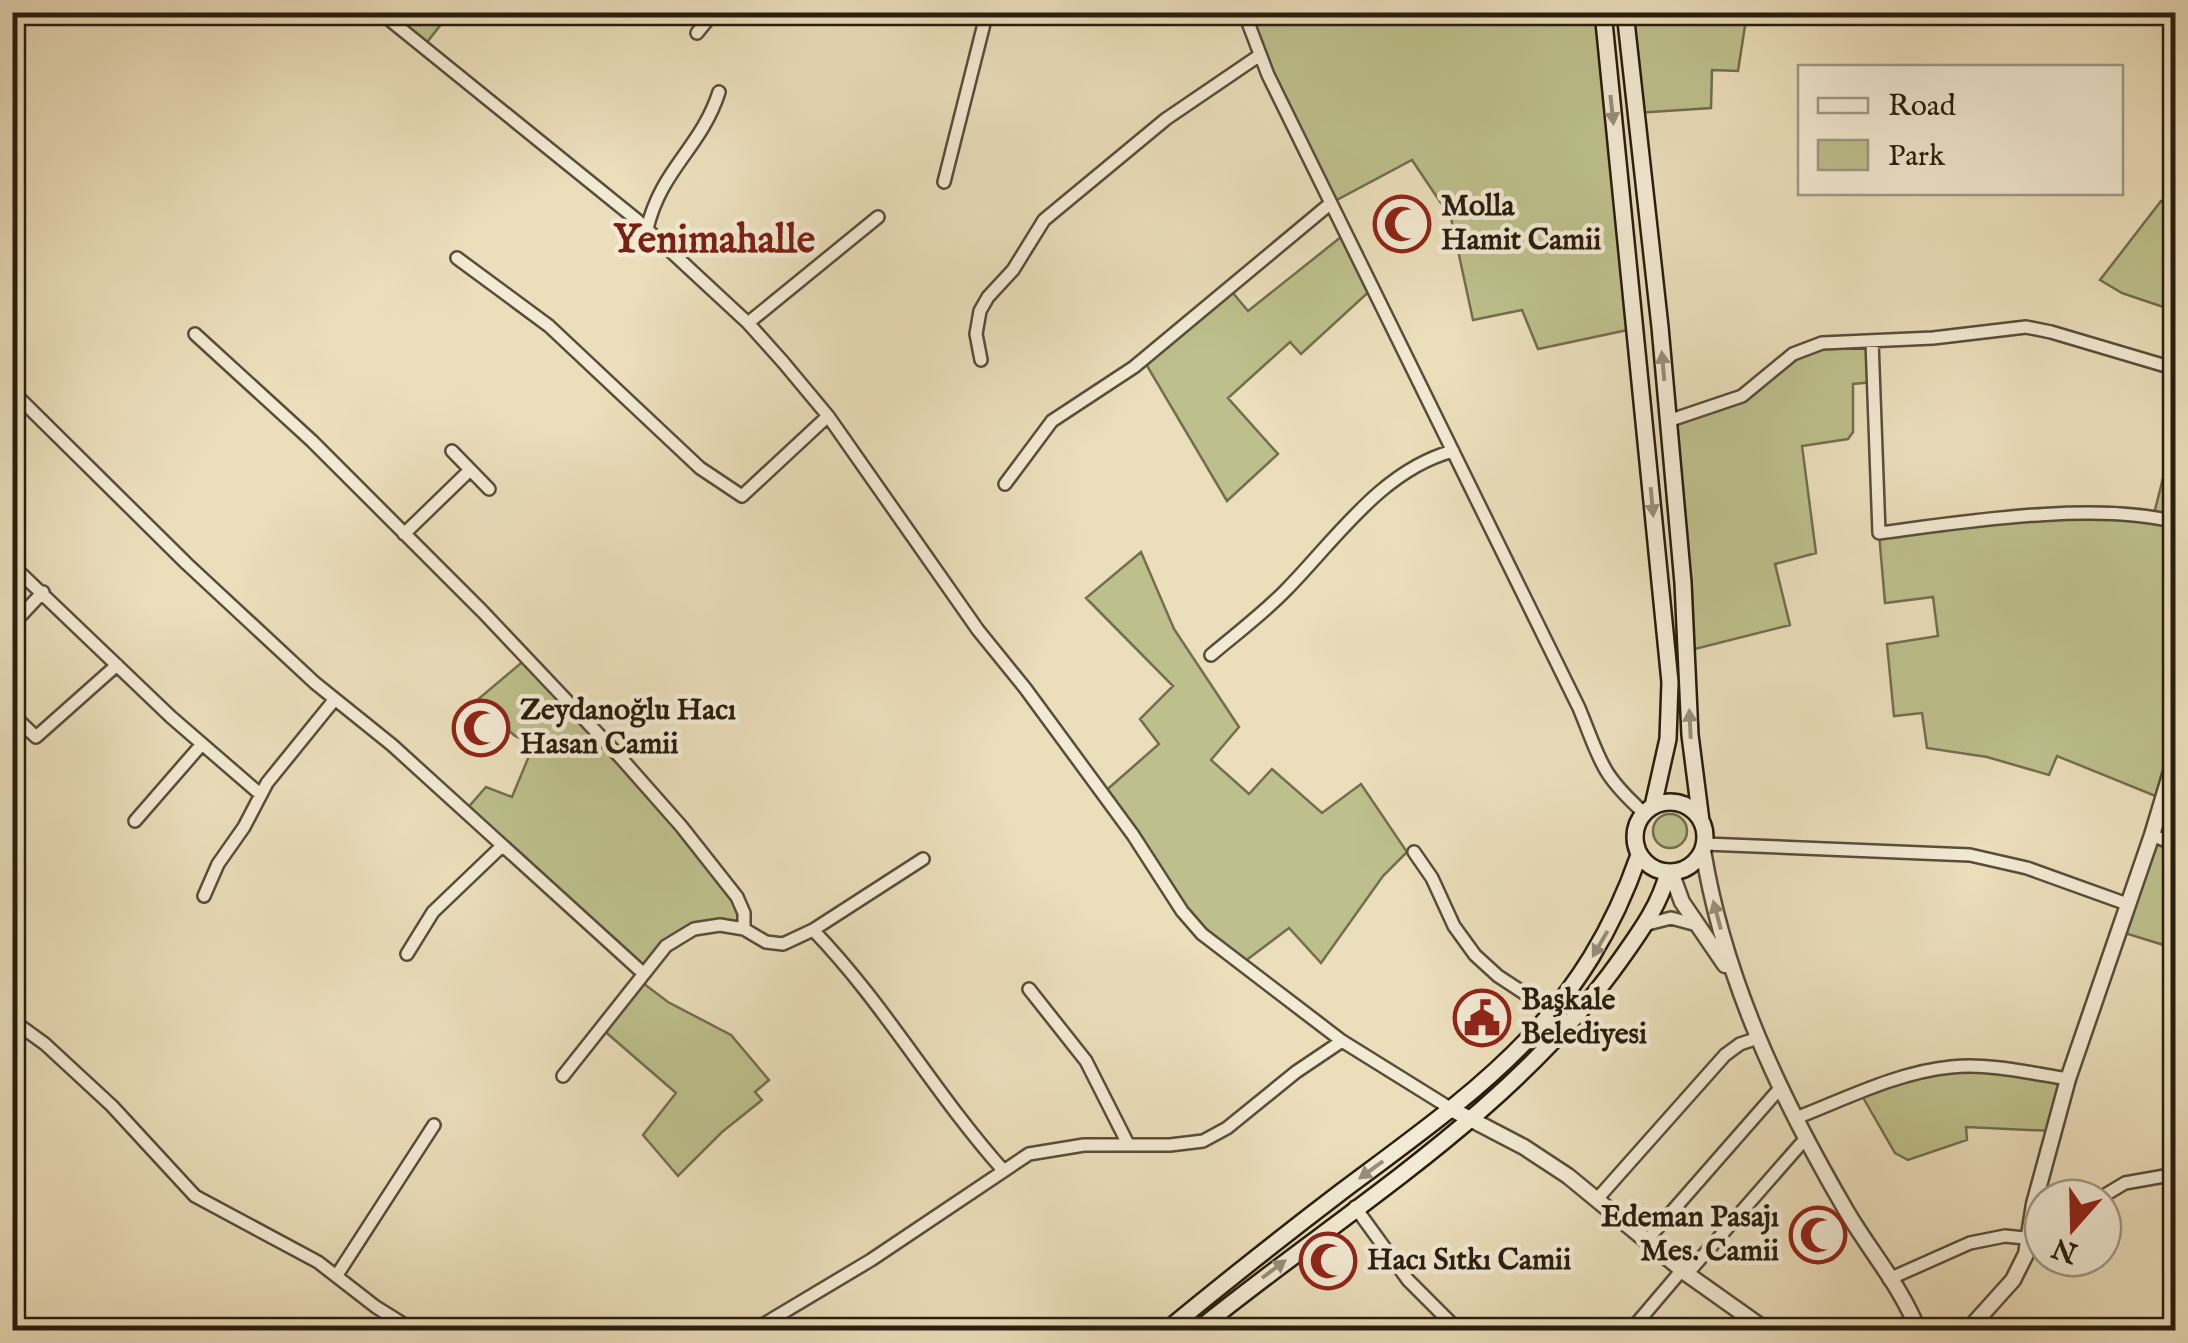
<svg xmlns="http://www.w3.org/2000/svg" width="2188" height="1343" font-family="'IM FELL English',serif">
  <rect width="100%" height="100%" fill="#ebdebb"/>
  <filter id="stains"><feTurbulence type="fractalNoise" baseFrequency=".002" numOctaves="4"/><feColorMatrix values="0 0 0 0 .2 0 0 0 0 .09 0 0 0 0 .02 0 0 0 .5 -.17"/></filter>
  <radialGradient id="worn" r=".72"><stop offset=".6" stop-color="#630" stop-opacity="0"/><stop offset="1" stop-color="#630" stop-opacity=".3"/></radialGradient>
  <path fill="#bdc08c" stroke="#726e4e" stroke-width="2.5" d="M380,13H450L424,46Z
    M1244,13H1603L1637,328L1538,349L1522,310L1473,320L1451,218L1412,160L1331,203Z
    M1625,13H1747L1738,71L1712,70L1711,108L1636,113Z
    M2161,201L2175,206V311L2122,293L2100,280Z
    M1346,233L1373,288L1301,354L1290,342L1228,398L1278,454L1227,501L1143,359L1228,287L1248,311Z
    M1872,341L1873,382L1853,384V432L1848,439L1802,446L1816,553L1775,564L1790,625L1687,651L1668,421L1730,401L1802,349Z
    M2175,430L2176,922L2170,924L2167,946L2118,931L2163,799L2057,756L2049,775L1987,757L1927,748L1922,713L1894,716L1887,644L1938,636L1933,597L1885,603L1879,533L2002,518H2153Z
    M1141,552L1174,629L1239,727L1211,760L1249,794L1272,769L1322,813L1361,784L1407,852L1383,876L1321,963L1289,928L1240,965L1202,934L1102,794L1159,744L1140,719L1173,686L1086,598Z
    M527,658L737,897L744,920L733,926L683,934L644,974L465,811L486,787L512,797L534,744L515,736L476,701Z
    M1653 831a17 17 0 1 1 34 0a17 17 0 1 1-34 0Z
    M639,980L668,1002L731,1035L769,1080L755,1092L762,1100L722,1132L678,1176L643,1135L676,1093L601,1028Z
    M1951,1067L2068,1079L2053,1131L1966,1127L1967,1140L1908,1160L1895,1153L1861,1094Z"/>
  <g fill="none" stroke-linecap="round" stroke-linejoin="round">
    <g stroke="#594d3a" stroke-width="16">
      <path id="minor" d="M380,12L637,220L748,323L783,362L828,416L978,630L1025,688L1133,835L1182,911L1202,934L1342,1041L1453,1110
        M1244,12L1268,75L1579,708C1601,761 1599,772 1644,813
        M697,33L714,12
        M944,182L987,12
        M647,229C661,169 701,148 719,92
        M457,258L549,326L700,468L742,496L828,416
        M748,323L878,217
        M195,334L312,441L483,612L621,758L681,826L737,897L744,913V929
        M1872,341L1879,533C1964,522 2093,501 2176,522
        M981,360L976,334L980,311L988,297L1013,270L1044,220L1166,119L1260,55
        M12,391L187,564L315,683L392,745L644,974
        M1668,421L1742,396L1793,354L1822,343L1933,338L2026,327L2051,332L2176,369
        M452,451L489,489
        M1005,484L1052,421L1134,367L1331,203
        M404,534L470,470
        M12,565L171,717L260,794
        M12,625L43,592
        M1211,655C1237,633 1264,613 1287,589C1336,539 1382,470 1453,451
        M12,714L36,737L117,665
        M135,821L202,744
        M2152,835L2176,845
        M1705,844L1970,855L2027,868L2127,904
        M1414,852L1432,878L1454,926L1475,955L1498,976L1571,1024
        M204,896L218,864L244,827L267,783L335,699
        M1644,925L1671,918L1697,925
        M813,930C884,1003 935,1094 1003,1170
        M407,954L433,912L502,846
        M1029,989L1086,1061L1128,1144
        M12,1020L45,1044L112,1106L195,1196L318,1262L376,1307L413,1330
        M563,1076L666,946L694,929L720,925L744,929L766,942L783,944L813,930L923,859
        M1796,1118C1845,1099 1898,1072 1951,1067C1990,1063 2030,1073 2068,1079
        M1598,1198L1725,1055L1740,1044L1758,1038
        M2100,1198L2125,1183L2176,1174
        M1355,1207L1408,1280L1458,1330
        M1647,1240L1781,1087
        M1687,1274L1806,1138
        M337,1275L434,1125
        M1889,1279L1970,1243L2005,1236L2043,1240
        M754,1330L871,1260L1029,1154L1084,1145H1170L1203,1141L1227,1128L1296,1072L1342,1041
        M1631,1330L1682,1270"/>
    </g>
    <g stroke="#594d3a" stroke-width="19">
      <path id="tertiary" d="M1703,850C1724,980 1781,1099 1847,1212C1870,1251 1902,1288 1918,1330
        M1671,872L1682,902L1725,965
        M1453,1110L1524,1147L1568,1176L1687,1274L1766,1330
        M1968,1330L2013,1280L2026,1254L2034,1204L2068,1079L2152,835L2176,755"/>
    </g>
    <g stroke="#281d0f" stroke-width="20">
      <path id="secondary" d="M1603,12L1670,682L1668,739L1653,806
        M1625,12L1660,327L1683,583L1690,735L1701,821
        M1635 837a35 35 0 1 1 70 0a35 35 0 1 1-70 0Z
        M1167,1330C1224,1283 1282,1237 1341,1192C1476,1091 1581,1022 1639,855
        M1198,1330C1343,1212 1511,1114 1621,959C1640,932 1660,905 1668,872"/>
    </g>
    <use href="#minor" stroke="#f2ead3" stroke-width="11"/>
    <use href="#tertiary" stroke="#f2ead3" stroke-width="14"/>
    <use href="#secondary" stroke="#f2ead3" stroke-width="15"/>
  </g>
  <defs><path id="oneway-solid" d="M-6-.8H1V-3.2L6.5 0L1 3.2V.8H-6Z" transform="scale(2.5)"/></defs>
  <g fill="#978e7b">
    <use href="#oneway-solid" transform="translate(1612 110) rotate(84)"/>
    <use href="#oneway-solid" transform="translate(1663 366) rotate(-95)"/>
    <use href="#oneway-solid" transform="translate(1652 502) rotate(85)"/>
    <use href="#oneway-solid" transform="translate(1690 724) rotate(-93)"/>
    <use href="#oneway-solid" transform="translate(1717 915) rotate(-105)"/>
    <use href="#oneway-solid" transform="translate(1600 944) rotate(120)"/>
    <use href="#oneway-solid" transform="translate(1371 1170) rotate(144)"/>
    <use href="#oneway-solid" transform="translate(1274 1269) rotate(-37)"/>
  </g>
  <defs>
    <g id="mosque-ring" transform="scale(2.875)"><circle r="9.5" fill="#f2ead3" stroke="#8f2418" stroke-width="1.5"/><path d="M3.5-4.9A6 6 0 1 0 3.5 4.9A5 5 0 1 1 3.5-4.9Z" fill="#8f2418"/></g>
    <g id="civic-ring" transform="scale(2.875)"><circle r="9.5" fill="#f2ead3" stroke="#8f2418" stroke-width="1.5"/><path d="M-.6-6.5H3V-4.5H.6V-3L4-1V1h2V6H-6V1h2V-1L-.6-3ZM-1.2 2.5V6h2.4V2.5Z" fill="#8f2418"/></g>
  </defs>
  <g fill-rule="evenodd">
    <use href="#mosque-ring" x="1402" y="224"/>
    <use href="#mosque-ring" x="481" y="728"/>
    <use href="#civic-ring" x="1482" y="1018"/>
    <use href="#mosque-ring" x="1818" y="1235"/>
    <use href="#mosque-ring" x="1328" y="1261"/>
  </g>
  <g text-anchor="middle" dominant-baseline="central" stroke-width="9" stroke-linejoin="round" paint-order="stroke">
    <g font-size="30" font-weight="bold" fill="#281d0f" stroke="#f2ead3" text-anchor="start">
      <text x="1441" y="207">Molla<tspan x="1441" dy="34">Hamit Camii</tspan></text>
      <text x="520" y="711">Zeydanoğlu Hacı<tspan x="520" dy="34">Hasan Camii</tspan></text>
      <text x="1521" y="1001">Başkale<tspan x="1521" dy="34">Belediyesi</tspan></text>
      <text x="1779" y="1218" text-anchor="end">Edeman Pasajı<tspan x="1779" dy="34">Mes. Camii</tspan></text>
      <text x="1367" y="1261">Hacı Sıtkı Camii</text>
    </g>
    <g font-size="40" font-weight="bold" fill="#7a1f14" stroke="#f2ead3">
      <text x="714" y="241">Yenimahalle</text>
    </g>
  </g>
  <rect width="2188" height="1343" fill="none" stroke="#ebdebb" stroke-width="50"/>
  <rect x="15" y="15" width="2158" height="1313" fill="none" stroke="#281d0f" stroke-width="5"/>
  <rect x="25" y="25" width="2138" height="1293" fill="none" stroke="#281d0f" stroke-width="2.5"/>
  <rect x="1798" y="65" width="325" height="130" fill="#f2ead3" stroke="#a19885" stroke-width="2.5"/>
  <rect x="1818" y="98" width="50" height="15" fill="#f2ead3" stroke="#a19885" stroke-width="2.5"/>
  <text x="1888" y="115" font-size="30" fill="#281d0f">Road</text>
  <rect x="1818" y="140" width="50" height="30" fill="#bdc08c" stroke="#a19885" stroke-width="2.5"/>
  <text x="1888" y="165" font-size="30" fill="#281d0f">Park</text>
  <g transform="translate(2073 1228) rotate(200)"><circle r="48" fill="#f2ead3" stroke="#a19885" stroke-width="2.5"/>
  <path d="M0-8L18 38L0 25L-18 38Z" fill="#8f2418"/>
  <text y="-15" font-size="28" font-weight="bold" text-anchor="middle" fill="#281d0f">N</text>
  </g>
  <rect width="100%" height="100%" filter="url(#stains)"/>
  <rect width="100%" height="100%" fill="url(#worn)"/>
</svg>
